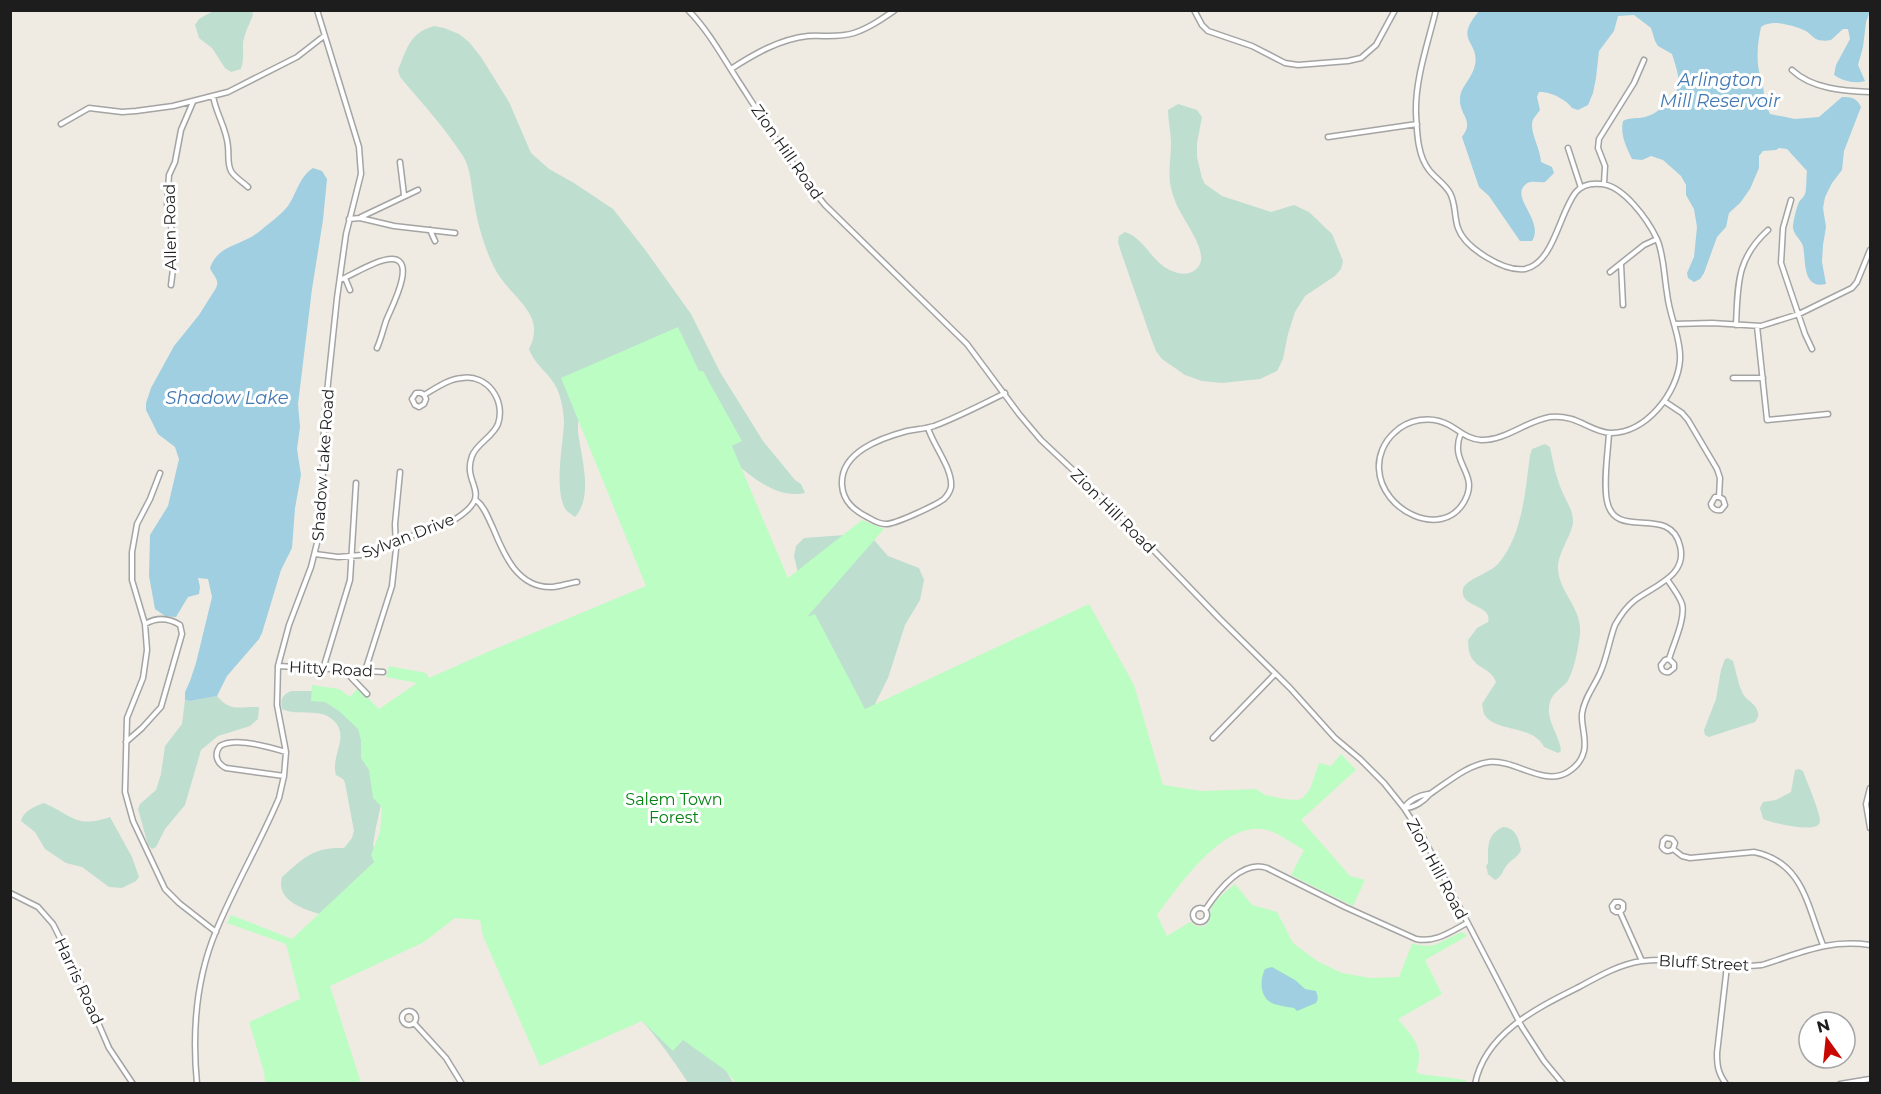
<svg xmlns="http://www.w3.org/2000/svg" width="1881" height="1094" font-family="Montserrat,sans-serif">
  <rect width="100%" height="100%" fill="#efebe2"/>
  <path fill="#beded0" d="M213,11H252L253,15C249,25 244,34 243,44C243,53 244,60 241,69L231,72L225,68L212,48L199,38L195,25L199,19Z
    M434,26L444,28L459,34L469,42L481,57L509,102L531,153L549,169L574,183L613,209L646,251L691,314L720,372L763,441L795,480L801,484L805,493C777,499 753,478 733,461L585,407L578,423V432C581,457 594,496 575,517C574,516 568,512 567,511C553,495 563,443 564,424C564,409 560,390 551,379C543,369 533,361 529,349C548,312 509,298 494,267C484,247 477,222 474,201C471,186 471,169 463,156C445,128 422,103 400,77L398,70C407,49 409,33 434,26Z
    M1178,104L1197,110L1202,117L1197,143V157L1202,178L1205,184L1222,196L1271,212L1294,205L1309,212L1332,234L1343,261L1341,269L1335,276L1305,296L1295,312L1288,334L1283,359L1277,371L1260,379L1222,383L1202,381L1185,375L1162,359L1156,351L1151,338L1121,252L1118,242L1119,236L1125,232C1146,239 1153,266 1175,272C1185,276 1198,273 1201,261C1204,244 1179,215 1174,198C1166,176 1171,164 1171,143C1171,132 1168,121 1168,110Z
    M1545,444L1550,447C1553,462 1556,477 1562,491C1566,501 1573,510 1573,521C1573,534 1557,553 1558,569C1559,592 1582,608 1580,633C1579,645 1574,672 1567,682C1560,690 1550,694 1549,707C1547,722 1560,736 1561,751L1558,753L1544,747C1533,724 1495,733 1484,714C1483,711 1483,708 1482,704L1496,682C1489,663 1468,672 1468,640L1477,628L1488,622C1493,604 1459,608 1463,589C1465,580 1489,573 1497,565C1523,536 1525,491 1530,455L1532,449Z
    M858,534L874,540L888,556L919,568L924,580L920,600L905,625L888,678L861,732L810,625L794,556L796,546L804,538Z
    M1728,658L1733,661C1736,671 1738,684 1743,694C1747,701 1757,704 1758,713C1759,717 1757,718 1755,722L1709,737L1705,735L1704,730L1716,699L1721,670L1725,659Z
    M291,691H320L329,694L337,699L346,710L362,723L371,760L382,785L383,796L376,827L373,845L376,856L380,860L392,868L405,871L478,875L502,880L525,887L555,903L574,902L581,903L590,908L608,929L623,936L633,944L650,971L672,1000L698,1023L717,1054L733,1083H688C669,1053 647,1024 621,998C613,989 606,980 596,972C587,964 577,957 567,950C557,943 548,935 537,930C517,922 477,913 456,914C439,915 427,933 411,934C385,937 361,925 336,918C317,913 274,906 282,877C305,857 313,847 344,848L352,838L354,831L345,783L343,779L336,775C330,755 351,736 333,720C319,707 298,717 282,709C280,700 282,695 291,691Z
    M217,696C231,713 241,706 259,707L258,719L250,726L218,736L201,750L185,805L165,829L156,847L152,849L148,845L138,809L140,804L156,790L161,774L165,746L182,724L185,700L190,701Z
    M1799,769L1803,771C1807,782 1820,812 1820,821C1820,835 1772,823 1763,819L1760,808L1763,802L1776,800L1791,792L1795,770Z
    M44,803C72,815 76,829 110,817L132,857L139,877L136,881L122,888L109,887L82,867L66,863L45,849L35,832L21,821C23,811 35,806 44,803Z
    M1503,827C1516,828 1519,839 1521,850C1518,857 1512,859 1507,865C1502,871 1503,876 1495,880L1488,874L1486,866L1488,863C1488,846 1487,834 1503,827Z"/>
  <path fill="#bbfdc2" d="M678,327L699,371H703L742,441L732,446L788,578L862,520L884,529L807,617L815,614L865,709L1089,604L1134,685L1163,785L1202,791L1256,789L1265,795L1284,799L1298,800L1303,798L1310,789L1319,763L1331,766L1341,754L1356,770L1301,820L1350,876L1365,880L1353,906L1291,875L1304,850C1293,844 1279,833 1267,830C1224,819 1179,886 1157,915L1167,936L1190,922L1198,927L1205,926C1211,920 1209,917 1211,909C1215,899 1227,891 1235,884L1252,905L1277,912L1293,943L1317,961L1342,973L1371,978L1399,977L1412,944L1427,946L1435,945L1461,932L1464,933L1467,936L1425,960L1442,994L1398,1019C1413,1038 1425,1046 1416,1072L1420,1074L1466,1080V1083H736L725,1070L683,1040L673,1051L642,1021L540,1066L483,936L480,920L455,918L424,942L330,986L361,1083H265L264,1072L249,1022L300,999L286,944L227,923L231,915L292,939L374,862L371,855L380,832L382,807L373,798L369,770L361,758V740L358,729L339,711L325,702L311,701L312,685L339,689L350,697L358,688L379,709L417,683L386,677L389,666L426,673L429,678L490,651L646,586L561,378Z"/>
  <path fill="#9fcfe0" d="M1480,10L1870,11L1866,22L1863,47L1858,65L1865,81C1854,84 1843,81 1834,75L1836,65L1850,39L1848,29H1843L1831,40C1826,41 1820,41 1816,39C1812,37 1809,32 1804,30C1792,25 1772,19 1761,27C1758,42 1756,56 1759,71C1760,76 1762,81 1763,86C1765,100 1764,100 1770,114L1795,119L1819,117L1842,97C1852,97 1857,98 1861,107L1844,151L1842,170L1832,183L1825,197L1823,208L1826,227L1823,245L1822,262L1826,284C1802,290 1806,260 1803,246C1800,238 1792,234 1793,225C1794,218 1796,209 1799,202C1800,200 1804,197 1805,194C1807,187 1806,178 1807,171L1787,149L1779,148L1776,150L1763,151L1759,156V168L1750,189L1740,203L1729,213L1726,227L1717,237L1704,273L1700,279L1694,282L1688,278L1687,273L1694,257L1697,227L1694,209L1686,195V185L1681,176L1663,160L1651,156L1642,160L1632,159C1626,146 1620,135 1623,121C1630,117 1638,119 1645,117C1653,115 1659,110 1665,105C1685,88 1679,77 1672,54L1658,46L1655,41L1651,28L1634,15L1618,16L1614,31L1599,51L1596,78L1593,93L1588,105L1578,110L1572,108C1567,100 1550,91 1539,92L1537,97L1540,110C1538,113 1536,115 1534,118C1527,128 1541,149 1541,162L1552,167L1554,173L1545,182C1539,183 1531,180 1526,184C1509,197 1545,221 1532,241H1520L1489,196L1479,187L1462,137C1475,120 1459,115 1460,99C1460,87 1472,79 1475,65C1480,40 1452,42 1480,10Z
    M313,168L322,171L327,179L323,220L312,289L298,404L300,427L297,449L301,475L295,508L292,548L281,570L262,633L259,639L227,676L217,696L190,701L185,700V692L190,681L196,663L212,597L208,579L198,578L200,587L199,594L188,597L176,617L165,616L155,609L149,576L150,535L168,506L179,459L175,447L158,434L146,410V403L151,388L174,346L199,315L216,288C220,279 213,276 210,268C218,244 242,246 260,231C269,223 281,215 288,206C297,193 299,177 313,168Z
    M1272,967L1295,980L1305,989L1316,991L1318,998L1316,1003L1297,1011L1294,1008C1288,1007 1281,1006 1274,1004C1260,999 1259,981 1265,969Z"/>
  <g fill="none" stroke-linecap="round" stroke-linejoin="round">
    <g stroke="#a4a4a4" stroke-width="7">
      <path id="minor" d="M688,10C708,30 722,56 737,79C765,122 792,166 825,205L967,344L1019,414L1041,440L1105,500L1219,618L1290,688L1335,738L1360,759L1384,783L1404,808L1424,839L1522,1027L1544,1061L1563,1084
        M1194,10L1202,25L1208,31L1252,46L1285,63L1298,65L1348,61L1361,58L1376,45L1395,10
        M1436,10C1428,43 1415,79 1416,113C1417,131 1417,155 1429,170C1435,178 1445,184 1450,193C1456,204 1454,217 1458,228C1465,248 1504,272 1525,269C1554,263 1559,213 1576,192C1582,185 1591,183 1601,184C1623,185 1648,220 1657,239C1664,255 1664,276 1667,293C1668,303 1671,314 1674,324L1712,323L1761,326L1799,314L1852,288L1857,282L1870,250
        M731,69C754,54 780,39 808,36C823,35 839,38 854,33C869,28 882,19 895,10
        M1792,70C1812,89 1844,91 1870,92
        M213,96C216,114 227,129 228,147C229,155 227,163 231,171C234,177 243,182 248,187
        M61,124L89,108L122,112L136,111L173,106L228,92L297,57L324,36
        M1328,137L1417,124
        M1568,148L1581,188
        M400,162L404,195
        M1604,184L1605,166L1598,148L1599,139L1634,83L1644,60
        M1791,200L1783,228L1781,263L1805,334L1812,349
        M361,217L418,190
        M349,219L360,218L394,226L455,233
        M430,230L435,241
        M1621,264L1623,305
        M1610,272L1644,245L1657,239
        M345,278L350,290
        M340,280C354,274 379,258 393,259C417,261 390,310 386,321C383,330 381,339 377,348
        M171,285L173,269L171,246L172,232L167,204L169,175L175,162L181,130L193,102
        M1736,325C1738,285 1736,259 1768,230
        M1757,326L1767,420L1828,414
        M1733,378H1763
        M1664,401L1682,413L1688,420L1717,469L1720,478L1719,497H1715L1711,504C1712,509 1716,511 1721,510L1725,505L1723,499L1719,497
        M928,428C933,445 953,469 951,487C950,492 948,495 944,499C936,505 896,524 886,524C880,524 874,521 869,518C855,511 843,502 842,485C840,452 881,438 907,431C916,429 925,429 934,426C958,417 981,405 1005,393
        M1461,433C1448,464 1481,473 1464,502C1442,540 1381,511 1379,469C1378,456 1384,442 1394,433C1408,419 1431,415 1449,425C1460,431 1467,439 1481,440C1505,441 1526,421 1550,417C1577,414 1590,432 1610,433C1646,434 1678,392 1680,360C1681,348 1677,335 1674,324
        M160,473L150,499L137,524L132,552V580L145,624L147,650L143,678L127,718L125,792L133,821L165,889L179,903L216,932
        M476,500C485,507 488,518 493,528C504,555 518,589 553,587C561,586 569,583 577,582
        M315,554L338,557L361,555L454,520C497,493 461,486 472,456C477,443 493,437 498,424C506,400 487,374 462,378C448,379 436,388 424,395L421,393H416L412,399L415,405L419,407L424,404L426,399L424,395
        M1667,579C1672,587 1679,595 1682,604C1686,618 1673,645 1669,659L1665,660L1661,665C1661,670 1664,673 1669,672L1674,668V664L1669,659
        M278,666L383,672
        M323,669L350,580L356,483
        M344,670L367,694
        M365,671L392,586L396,549L395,524L400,472
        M1213,738L1275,674
        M126,742L142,728L161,707L182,634L180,625C169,618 157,617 145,624
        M284,776L226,768C216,763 214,754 220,746C234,737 270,747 286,752
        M1870,788L1866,804L1870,828
        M1404,808C1409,800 1420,795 1428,794
        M1405,808C1414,808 1424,801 1430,794C1448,782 1467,765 1489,762C1515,759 1544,787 1568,772C1576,767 1582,760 1584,751C1587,739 1581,726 1582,714C1584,698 1594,687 1600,673C1607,658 1609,641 1615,625C1620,616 1626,607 1635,600C1653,586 1688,576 1680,546C1670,503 1615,542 1607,501C1603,481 1608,453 1609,433
        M1673,849C1669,852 1665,852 1662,847L1663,841L1666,838L1672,839L1675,843L1673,849L1682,856L1690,858L1754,852C1803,862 1807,905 1823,945
        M10,893L38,907L53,924L70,958L109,1048L133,1084
        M1193 915a7 7 0 1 1 14 0a7 7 0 1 1-14 0Z
        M1205,910C1217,892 1242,859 1267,868L1345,907L1416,939C1435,943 1450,932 1467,923
        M1620,912H1616L1613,910L1612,906L1615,902H1620L1623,904V909L1620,912L1642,961
        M402 1018a7 7 0 1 1 14 0a7 7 0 1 1-14 0Z
        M414,1023L446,1058L462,1084
        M197,1084C192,1032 196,979 216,931C235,885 260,843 279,798L284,776L286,752L277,705L278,666L289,625L311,567L319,535L322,507L324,421L337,298L346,234L361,174L359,147L317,10
        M1475,1084C1485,1033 1537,1008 1579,987C1599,976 1620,964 1642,961C1683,956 1722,970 1762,965C1801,953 1828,939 1870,945
        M1726,1084C1718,1073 1717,1066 1717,1053L1727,966
        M1840,1084L1870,1079"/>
    </g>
    <use href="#minor" stroke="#fff" stroke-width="4"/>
  </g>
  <g text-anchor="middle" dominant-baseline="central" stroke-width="6" stroke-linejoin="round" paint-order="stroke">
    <g font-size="16" fill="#1d1d1d" stroke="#fff">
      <text transform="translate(787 152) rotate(55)">Zion Hill Road</text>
      <text transform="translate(170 227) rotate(-91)">Allen Road</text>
      <text transform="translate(323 465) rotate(-86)">Shadow Lake Road</text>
      <text transform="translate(1113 511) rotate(45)">Zion Hill Road</text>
      <text transform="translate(408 536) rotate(-21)">Sylvan Drive</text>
      <text transform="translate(331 669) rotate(3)">Hitty Road</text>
      <text transform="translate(1437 869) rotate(62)">Zion Hill Road</text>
      <text transform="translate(1704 963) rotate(3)">Bluff Street</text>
      <text transform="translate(79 981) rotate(65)">Harris Road</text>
    </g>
    <g font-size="16" fill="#048212" stroke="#fff">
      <text x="674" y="799">Salem Town<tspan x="674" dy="18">Forest</tspan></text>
    </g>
    <g font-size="18" font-style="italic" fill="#4378b2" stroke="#fff">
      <text x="1720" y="80">Arlington<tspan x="1720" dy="21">Mill Reservoir</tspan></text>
      <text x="227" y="398">Shadow Lake</text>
    </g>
  </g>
  <rect width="1881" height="1094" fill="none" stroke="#1d1d1d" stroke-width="24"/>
  <g transform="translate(1827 1040) rotate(345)"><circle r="28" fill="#ffffff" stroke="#a5a5a5" stroke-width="1.5"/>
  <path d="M0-4.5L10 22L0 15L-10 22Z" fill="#ca0600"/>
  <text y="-9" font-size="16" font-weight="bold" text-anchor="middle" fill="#1d1d1d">N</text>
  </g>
</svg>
